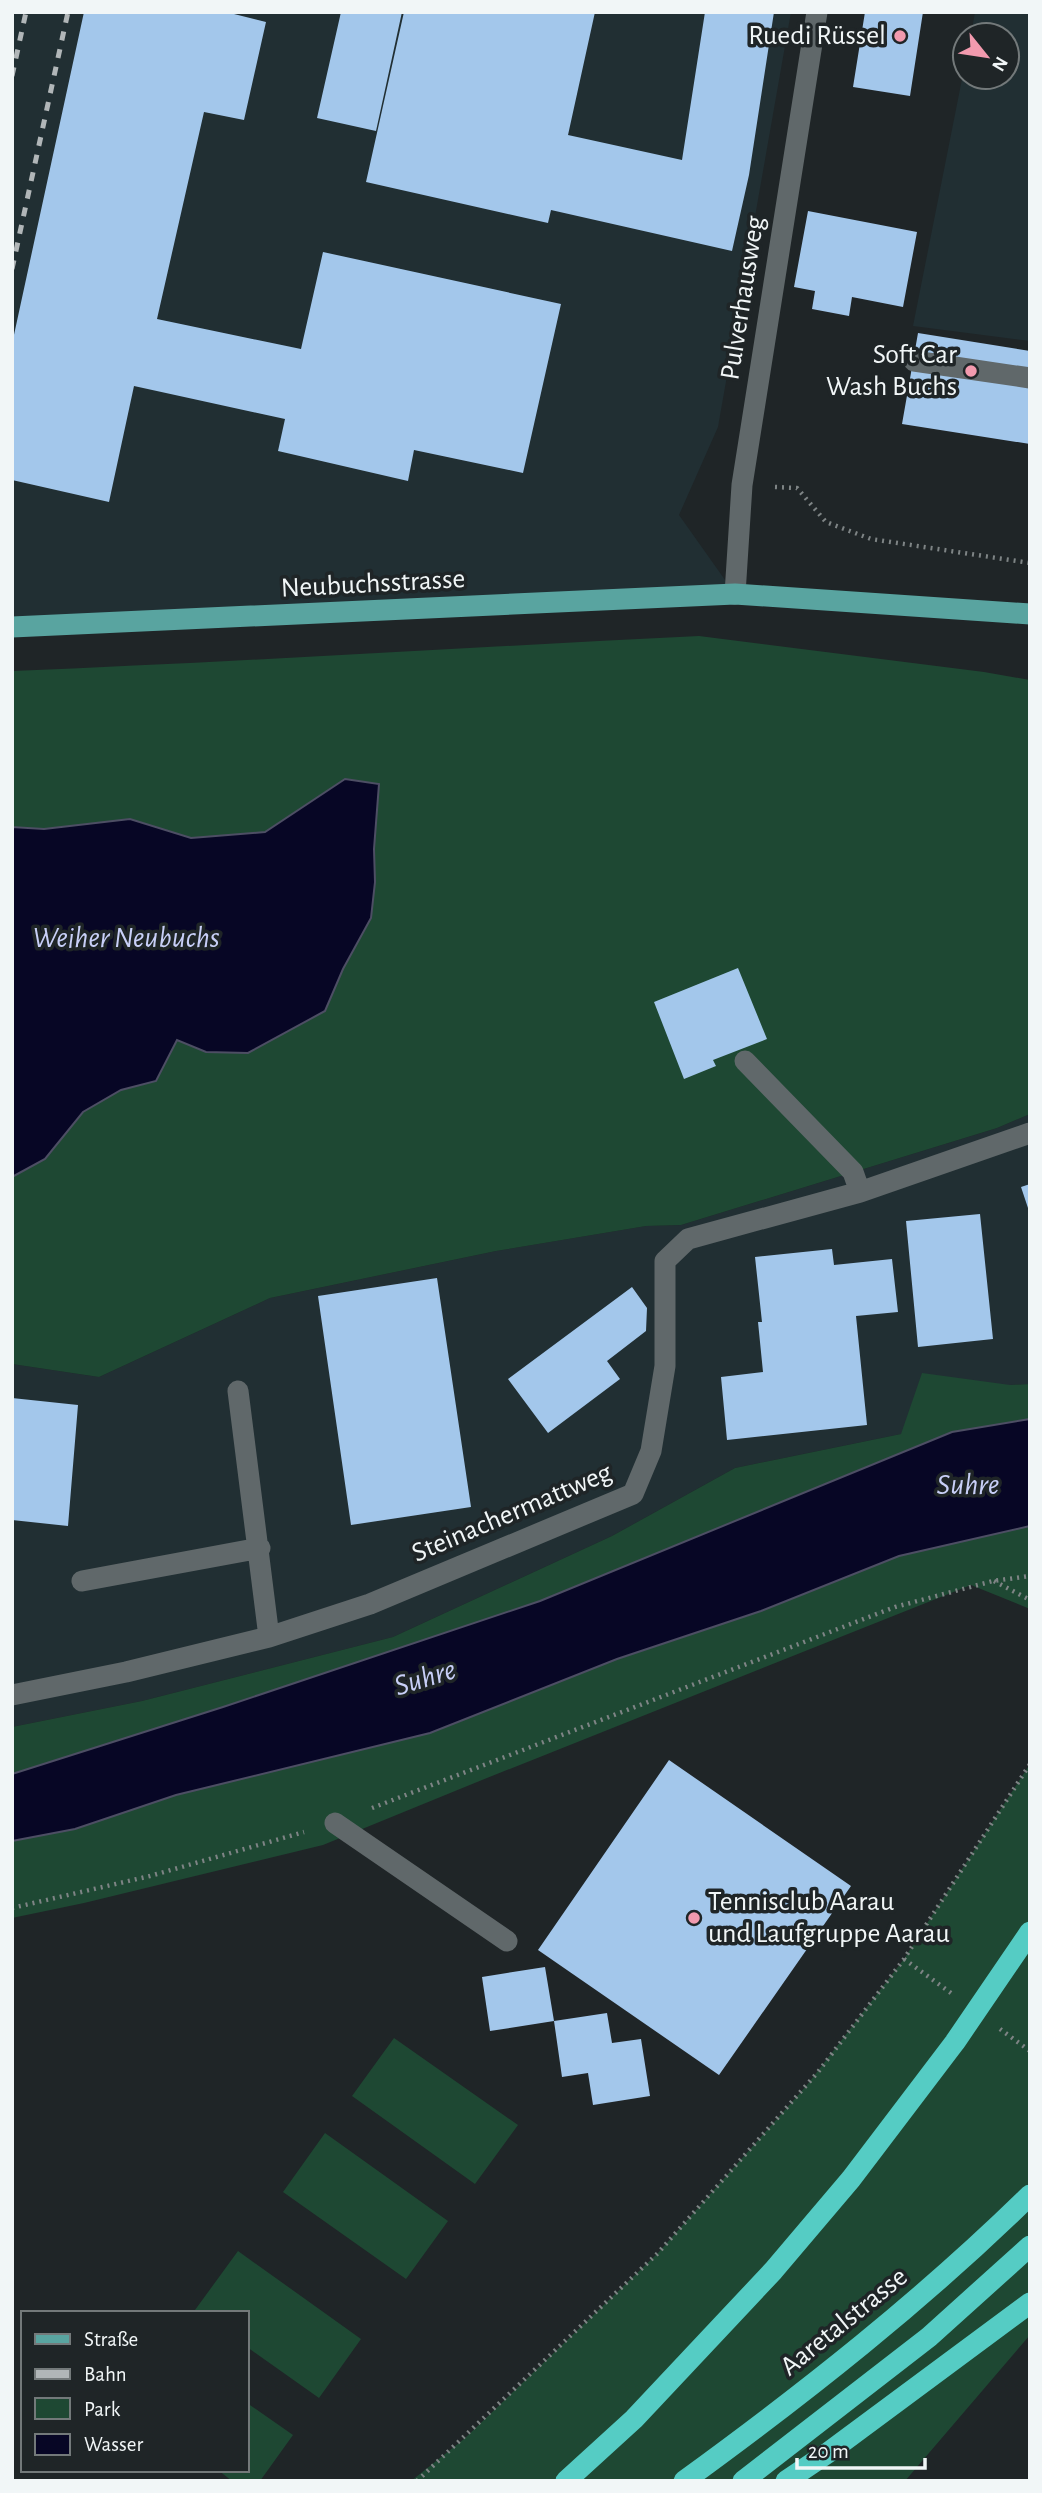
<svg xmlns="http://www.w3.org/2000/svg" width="1042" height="2493" font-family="'Alegreya Sans',sans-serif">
  <rect width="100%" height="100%" fill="#1f2527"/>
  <path fill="#212f33" d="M12,12H791L718,427L679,515L735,594L12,627Z
    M975,12H1030V341L913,326L965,64V77H1007V35H971Z
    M1030,1114V1384L1010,1385L901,1434L735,1468L612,1536L393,1637L142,1701L12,1727V1364L99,1377L270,1298L496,1251L646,1226L681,1225L997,1128Z"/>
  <path fill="#1e4833" d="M699,636L984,672L1030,680V1114L997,1128L681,1225L646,1226L496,1251L270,1298L99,1377L12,1364V1177L45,1159L83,1112L121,1090L156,1081L177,1040L206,1052L324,1011L343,969L375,882L374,849L379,785L345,779L265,832L191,838L130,819L44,829L12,827V671C241,662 470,647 699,636Z
    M922,1373L1010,1385L1030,1384V1419L952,1432L540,1601L223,1707L12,1774V1727L142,1701L393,1637L612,1536L735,1468L901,1434Z
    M1030,1526V1609L971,1585L482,1780L323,1845L84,1903L12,1918V1841L75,1829L176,1795L430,1733L617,1659L761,1611L899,1556Z
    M1030,1764V2335L905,2481H411L464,2439L658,2253L807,2085L904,1959Z
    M394,2038L518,2125L475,2184L352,2096Z
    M325,2133L448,2221L406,2279L283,2192Z
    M238,2251L361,2339L319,2398L247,2347V2313H199L195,2310Z
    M247,2403L293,2435L260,2481H232L218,2470H247Z"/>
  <path fill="#070625" stroke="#4d4e64" stroke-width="2" d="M345,779L379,784L374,849L375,882L371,918L343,969L325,1011L248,1053L206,1052L177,1040L156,1081L121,1090L83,1112L45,1159L12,1177V827L44,829L130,819L191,838L265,832Z
    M1030,1419V1526L899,1556L761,1611L617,1659L430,1733L176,1795L75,1829L12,1841V1774L223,1707L540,1601L952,1432Z"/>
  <path fill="#a3c7eb" d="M84,12H226L266,22L244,120L204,112L157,319L301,349L323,252L561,304L523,473L414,450L408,481L278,451L285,419L134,386L109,502L12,480V344Z
    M341,12H402L376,131L317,118Z
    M404,12H595L568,135L682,160L705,12H774L749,175L732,251L551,210L548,223L366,182Z
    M865,12H923L910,96L853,87Z
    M808,211L917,232L903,307L852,297L849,316L812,309L815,291L794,287Z
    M918,333L1030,351V444L902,424Z
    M738,968L767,1039L713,1060L716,1066L684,1079L654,1002Z
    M1030,1184V1211H1029L1021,1187Z
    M980,1214L993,1339L918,1347L906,1221Z
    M832,1249L834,1265L892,1259L898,1312L856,1316L867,1425L727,1440L721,1377L763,1372L758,1322H762L755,1257Z
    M437,1278L471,1507L351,1525L318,1296Z
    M632,1287L647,1308L646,1331L607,1361L620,1379L548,1433L508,1379Z
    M12,1398L78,1405L68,1526L12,1520Z
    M669,1760L851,1886L719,2075L538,1950Z
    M545,1967L554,2021L490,2031L482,1977Z
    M607,2013L612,2043L641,2039L650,2096L593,2105L588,2073L562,2077L554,2021Z"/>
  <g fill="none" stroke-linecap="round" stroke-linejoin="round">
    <path stroke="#7e8485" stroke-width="4.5" stroke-dasharray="2 5" stroke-linecap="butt" d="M775,487L797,488L826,522L871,539L1030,563
      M994,1581L1030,1600
      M372,1808L895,1607L993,1581L1030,1576
      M12,1908L150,1876L304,1832
      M904,1959L951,1993
      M1000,2029L1030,2051
      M417,2481L658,2253L818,2072L904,1959L1030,1764"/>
    <path stroke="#60686a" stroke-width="21" d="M914,361L1030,378
      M735,594L742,485L817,12
      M745,1061L853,1172L860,1192
      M238,1391L269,1637
      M82,1581L260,1548
      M12,1695L126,1672L269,1637L370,1604L633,1494L651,1451L665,1366V1261L688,1239L860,1192L1030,1133
      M335,1823L507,1941"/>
    <path stroke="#59a4a0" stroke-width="21" d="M12,627L735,594L1030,614"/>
    <path stroke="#55ccc4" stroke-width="21" d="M566,2481L634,2419L773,2271L851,2179L955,2042L1030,1932
      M684,2481C805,2393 923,2300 1030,2195
      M743,2481L929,2337L1030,2246
      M786,2481L829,2452L1030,2303"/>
    <path stroke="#b1b6b8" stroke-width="5" stroke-dasharray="9 9" stroke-linecap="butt" d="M12,76L26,12
      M12,269L68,12"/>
  </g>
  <g fill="#f29aae" stroke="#1f2527" stroke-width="2.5">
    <circle cx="900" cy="36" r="7"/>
    <circle cx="971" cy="371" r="7"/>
    <circle cx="694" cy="1918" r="7"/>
  </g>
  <g text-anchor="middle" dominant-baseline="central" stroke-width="7" stroke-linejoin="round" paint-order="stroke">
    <g font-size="28" fill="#f1f6f7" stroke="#1f2527" text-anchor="end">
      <text x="886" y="36">Ruedi Rüssel</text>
      <text x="957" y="355">Soft Car<tspan x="957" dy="32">Wash Buchs</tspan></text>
      <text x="708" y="1902" text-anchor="start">Tennisclub Aarau<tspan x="708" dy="32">und Laufgruppe Aarau</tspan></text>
    </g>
    <g font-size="28" fill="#f1f6f7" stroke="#1f2527">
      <text transform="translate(743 298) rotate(-81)">Pulverhausweg</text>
      <text transform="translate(373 584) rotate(-3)">Neubuchsstrasse</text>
      <text transform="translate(512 1513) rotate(-23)">Steinachermattweg</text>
      <text transform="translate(844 2322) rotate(-39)">Aaretalstrasse</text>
    </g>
    <g font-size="30" font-style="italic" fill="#c8cff7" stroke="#1f2527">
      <text x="126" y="938">Weiher Neubuchs</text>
      <text x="968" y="1485">Suhre</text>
      <text transform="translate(425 1678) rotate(-17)">Suhre</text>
    </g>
  </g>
  <rect width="1042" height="2493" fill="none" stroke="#f1f6f7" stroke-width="28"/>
  <rect x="21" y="2311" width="228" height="161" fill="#1f2527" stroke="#73797a" stroke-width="2"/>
  <rect x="35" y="2334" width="35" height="10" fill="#59a4a0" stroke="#73797a" stroke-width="2"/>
  <text x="84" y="2346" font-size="21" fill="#f1f6f7">Straße</text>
  <rect x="35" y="2369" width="35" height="10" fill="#b1b6b8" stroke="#73797a" stroke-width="2"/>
  <text x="84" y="2381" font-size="21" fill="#f1f6f7">Bahn</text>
  <rect x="35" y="2398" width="35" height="21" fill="#1e4833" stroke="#73797a" stroke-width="2"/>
  <text x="84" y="2416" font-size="21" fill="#f1f6f7">Park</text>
  <rect x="35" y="2434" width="35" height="21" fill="#070625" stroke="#73797a" stroke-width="2"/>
  <text x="84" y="2451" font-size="21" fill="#f1f6f7">Wasser</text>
  <g transform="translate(986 56) rotate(120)"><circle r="33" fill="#1f2527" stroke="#73797a" stroke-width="2"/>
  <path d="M0-5L12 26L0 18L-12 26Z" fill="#f29aae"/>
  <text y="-10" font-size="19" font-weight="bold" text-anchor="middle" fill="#f1f6f7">N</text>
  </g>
  <path d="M797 2458v10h128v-10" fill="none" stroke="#f1f6f7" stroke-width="3.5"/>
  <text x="808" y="2458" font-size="21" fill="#f1f6f7" stroke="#1f2527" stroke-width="5" paint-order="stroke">20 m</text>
</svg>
